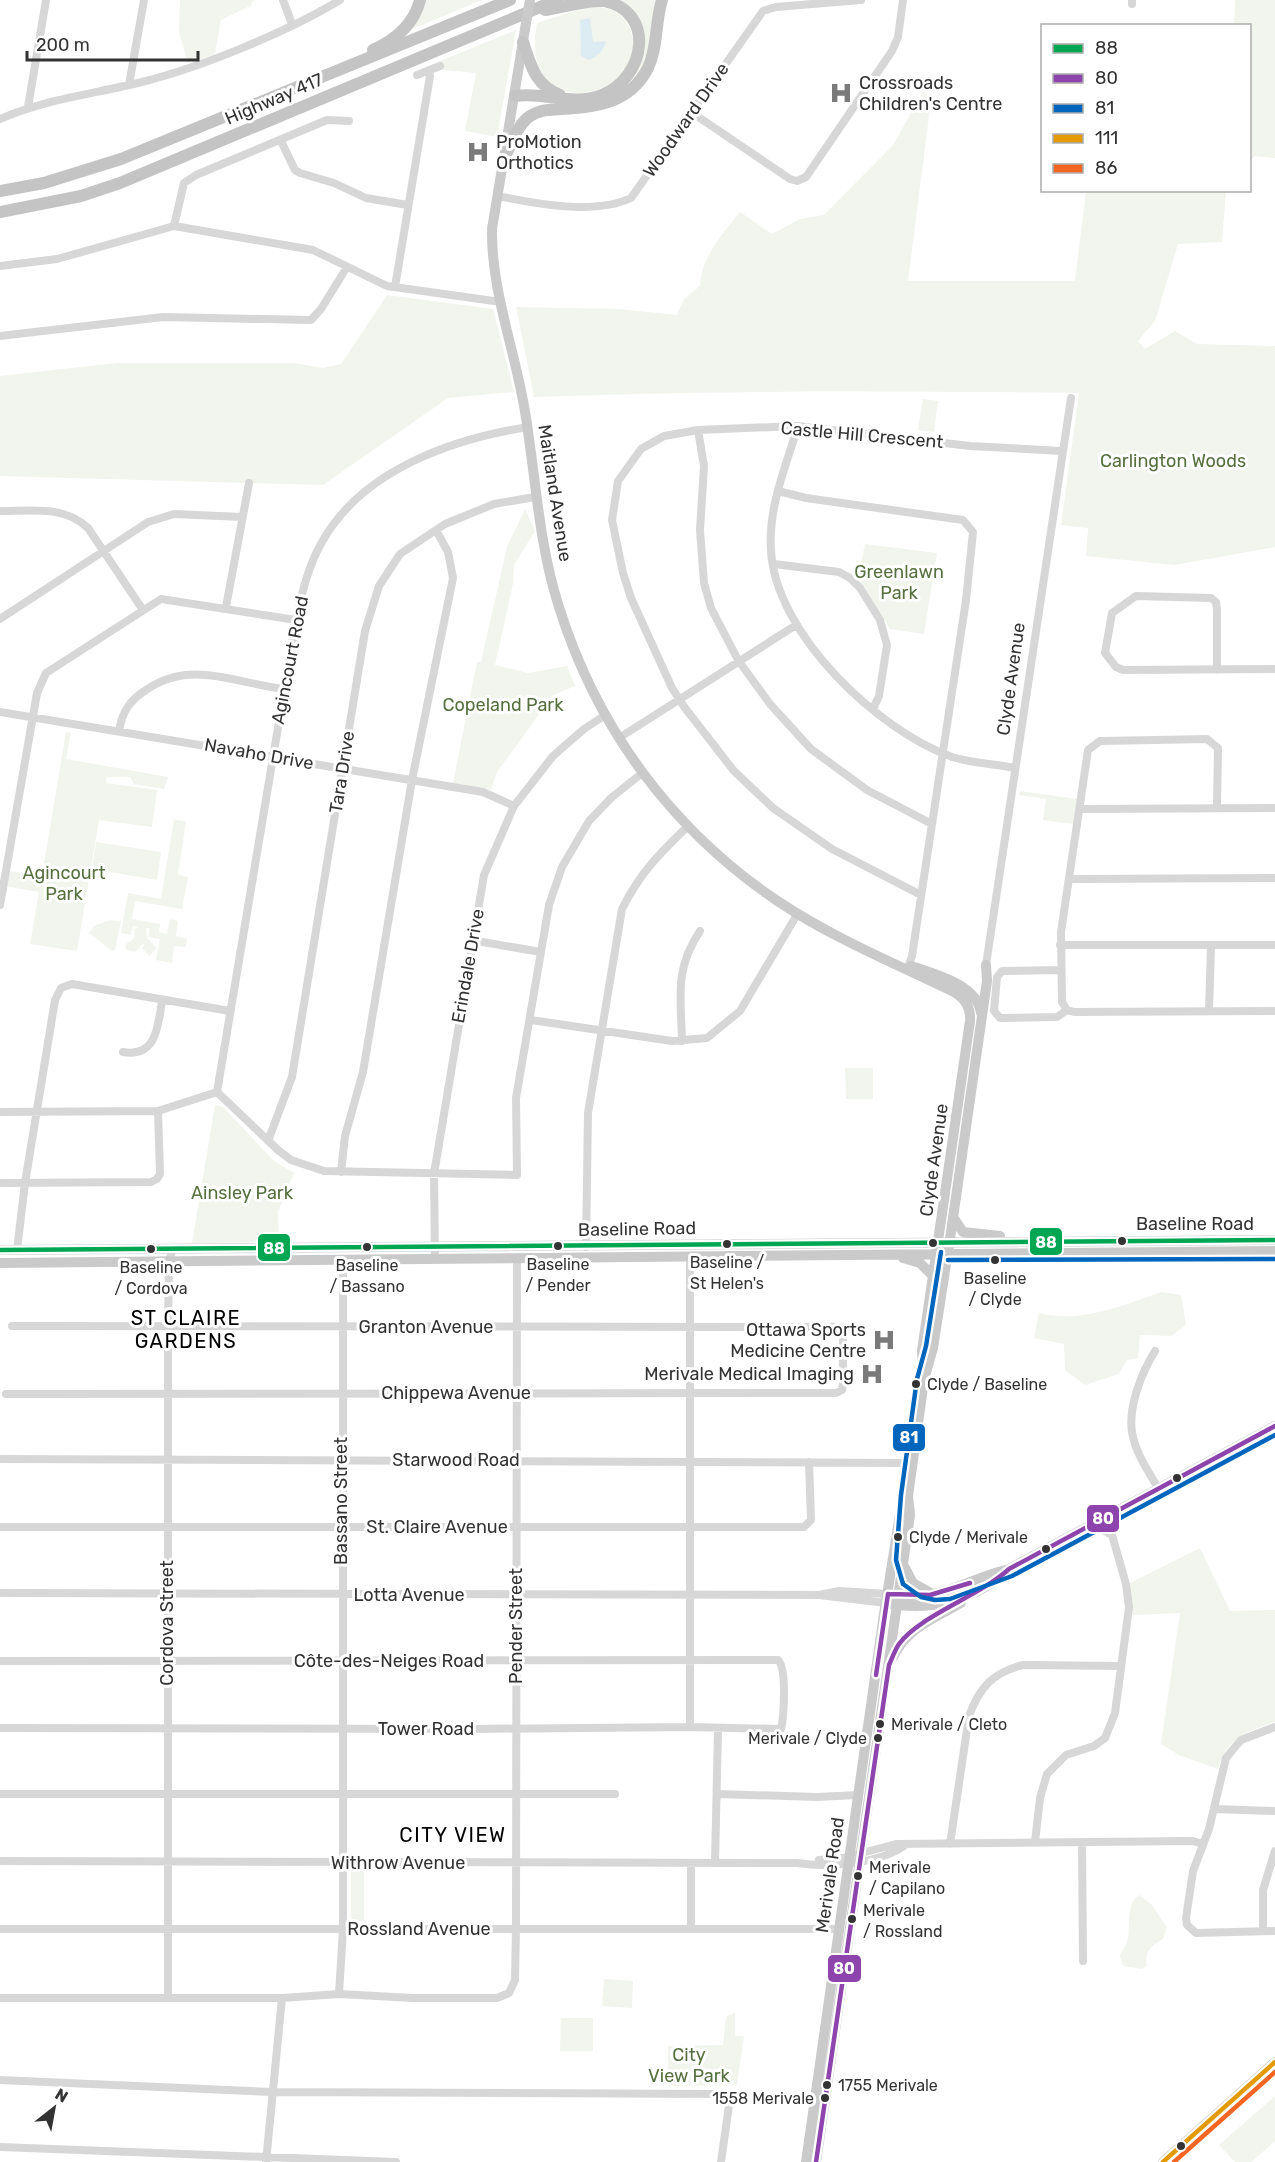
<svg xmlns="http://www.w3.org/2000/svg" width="1275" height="2162" font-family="Rubik,sans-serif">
  <rect width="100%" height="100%" fill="#fff"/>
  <path fill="#f1f5ed" d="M180,0H256L251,2L252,5L221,20L215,54L188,63L179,32Z
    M423,0H482L410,30Z
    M612,0H658C653,34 652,77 615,91L643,45Z
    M1235,0H1275V158L1255,156L1250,161V26L1234,25Z
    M586,7C604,6 621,10 629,27C661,95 516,135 537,23Z
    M516,30L497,137L465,131L476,73L423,68Z
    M923,92L931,100L908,281H1075L1086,191H1226L1222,242L1178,244L1155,321L1138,341L1145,349L1175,331L1197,344L1275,346V547L1175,565L1086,556L1088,528L1061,525L1079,393C898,391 716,390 534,397L516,307L619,309L677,315L684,299L700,286C701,258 722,234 740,212L772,234L800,219L824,215L893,145Z
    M387,295L493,309L514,392L448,398L323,485L0,476V376L117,363H294L323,368L341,364Z
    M923,399L938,401L934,432L918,430Z
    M525,509L535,531L514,565L513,584L495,665L528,673L567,666L575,686L553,695L497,772L491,790L453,783L477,662H481L507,547Z
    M865,544L937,553L924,634L890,629L858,578Z
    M66,732L71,733L66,759L168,777L164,789L134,784L130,777H106V783L157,790L152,827L99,820L77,951L30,944L39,892L4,886L8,871L42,875Z
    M1020,791L1077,799L1073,824L1043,820L1046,799L1019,795Z
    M174,819L186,822L178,875L188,877L182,909L135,901L132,919L160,924L159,932L167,934L170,919L178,921L176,936L187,939L186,947L174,946L172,963L156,960L160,939L148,937L150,928H146L147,938L157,948L149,956L142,948L144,946L143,943L135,952L125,949L126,944L135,938L134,929L139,927L133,926L131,935L121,933L128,893L161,899Z
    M96,842L161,852L157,880L92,869Z
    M110,920L121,921L115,950L112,951L89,933L94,926Z
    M845,1068H873V1099H846Z
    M215,1105L223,1107L274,1161L294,1173L278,1212L279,1242L192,1243Z
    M1161,1292L1181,1295L1186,1325L1171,1336L1140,1335L1138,1358L1127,1360L1119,1374L1085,1385L1065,1370L1064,1344L1034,1338L1039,1313C1078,1324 1125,1305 1161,1292Z
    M1200,1548L1230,1611L1275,1610V1722C1245,1732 1228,1737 1218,1769L1179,1755L1161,1744L1180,1613L1133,1615L1130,1583Z
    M351,1871H364V1921H351Z
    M1139,1895L1151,1904L1167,1927L1163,1939C1152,1945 1143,1952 1147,1966L1142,1969L1123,1966L1120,1956C1121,1951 1125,1948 1127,1943C1132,1927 1124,1906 1139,1895Z
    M604,1979L633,1981L632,2008L602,2006Z
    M735,2012V2036H744L737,2085L668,2086V2046L723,2045L726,2017Z
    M561,2018H593V2051H560Z
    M1275,2096V2141L1251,2162H1235L1219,2145Z"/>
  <path fill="#ddebf3" d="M590,18L593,42L606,41C605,49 597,57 589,60L581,56L580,20Z"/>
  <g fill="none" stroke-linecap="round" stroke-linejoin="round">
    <path stroke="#d7d7d7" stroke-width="8" d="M283,0L292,24
      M1132,4V0
      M417,75L440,66
      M129,85L144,0
      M28,107L46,0
      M691,112L790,179L797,181L806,177L892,51L898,37L903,0
      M0,119C45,99 94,94 142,82C202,67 287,32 340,0
      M281,141L295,170L300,173L334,183L366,198L408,205
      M498,196C536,204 595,215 631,198L763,11L776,7L861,0
      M174,226L184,183L196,175L327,120L349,121
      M0,266L57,259L174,226L313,250L387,286L501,302
      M395,287L430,76L429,71
      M0,336L163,317L311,320L321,309L347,267
      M798,426C786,466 768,507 771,550C775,633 877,730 952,757C971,763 995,764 1015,768
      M698,430L704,466L700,530L704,583L711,608L738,660L770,704L811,749L867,790L932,824
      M778,491L806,498L963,520L973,532L966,600L912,956L907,970
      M0,511C31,511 64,505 88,528L143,610
      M774,564L839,572L850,578L860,588L880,620L887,645L879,696L873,709
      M226,607L249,483
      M0,619L148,522L174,514L242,517
      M1217,670V610L1216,602L1211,598L1136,596L1112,613L1105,653L1116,667L1123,670L1275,669
      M0,712L483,792L514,806
      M119,731C122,712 130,700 146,690C190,659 235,683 284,689
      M619,738L796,625
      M1217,808L1218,748L1207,739L1100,741L1088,750L1061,932L1062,1002L1067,1010L1074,1012L1275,1011
      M1080,809L1275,808
      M1070,879L1275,878
      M921,895L832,849L773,808L734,771L685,708L672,688L631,598L623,573L612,520L618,481L641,449L664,436L698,430L798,426L970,446L1062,451
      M0,905L37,693L46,673L161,599L296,620
      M471,940L541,952
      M1060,945H1275
      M986,965L1071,398
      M1061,970L1002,971L997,977L994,1011L1000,1018L1057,1017L1067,1010
      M1209,1011L1211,946
      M531,1020L672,1041L707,1038L740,1011L798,913
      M682,1041C681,997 674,970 700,931
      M123,1052C157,1058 158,1025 162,1001
      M217,1092L296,620C302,593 308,566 322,542C362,470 452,439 528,427
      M217,1092L278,1150L291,1160L324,1171L517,1175L516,1098L549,905L562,867L589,821L611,798L641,774
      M0,1112L158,1111L217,1092
      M268,1141L292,1077L365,631L379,586L400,554L445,524L494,504L535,497
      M341,1172L345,1136L363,1072L412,780L453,578L448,552L436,530
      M0,1183L151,1182L157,1179L160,1174L158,1111
      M586,1247L588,1113L622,909C640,873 659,854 687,827
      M17,1250L25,1183L55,1000L61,988L72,984L230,1011
      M435,1259L434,1174L484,875L514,806L553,756L584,729L604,716
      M1155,1351C1142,1372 1128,1406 1132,1432C1135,1452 1148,1471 1158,1488
      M6,1394L836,1393L842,1390L843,1384V1334L840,1327L12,1326
      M0,1459L913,1463
      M1092,1524L1112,1535
      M0,1527H804L811,1520L809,1462
      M0,1593L819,1595L886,1603
      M819,1595L839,1591L888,1594
      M0,1661L778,1660C787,1668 784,1716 781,1729L690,1727L468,1729L0,1728
      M690,1727V1256
      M1275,1727L1241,1740L1226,1758L1209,1829L1193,1871L1186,1918L1187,1925L1196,1933L1275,1931
      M0,1794H615
      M718,1794L817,1797L857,1795
      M1214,1809L1275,1811
      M1035,1842L1040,1798L1047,1774L1066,1755L1094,1746L1105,1738L1115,1713L1129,1607L1126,1584L1112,1535V1525L1119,1509
      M1082,1843L1083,1961
      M950,1844L969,1716C979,1688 993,1672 1023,1665L1121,1666
      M819,1860L843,1858L896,1844L1193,1841L1203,1844
      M0,1861L797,1863C828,1868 878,1864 904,1846
      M691,1863V1928
      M715,1863L718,1729
      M0,1929H839
      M1263,1931V1890L1275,1851
      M339,1994L343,1929V1260
      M168,1997V1327L169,1263L172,1250
      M0,1998H282L339,1994L413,1998H497L509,1993L515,1980L516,1928L517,1258
      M0,2080L271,2092L721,2094L728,2100L729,2105L721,2162
      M0,2147L396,2162
      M266,2162L282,1998"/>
    <path stroke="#cacaca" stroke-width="10" d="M525,29L492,229C491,293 517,355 526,418C536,481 539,545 559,607C597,729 673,831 779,902C833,938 896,964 954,992C966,999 971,1008 970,1021L922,1351L924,1380
      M911,966C934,974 977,984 981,1013
      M953,1217L963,1232L1000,1236
      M0,1250L1275,1240
      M903,1258L920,1263L932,1275
      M0,1263L1275,1251
      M904,1566L913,1583L931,1593
      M894,1595C946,1601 963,1580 1009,1569L1275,1426
      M891,1604C933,1611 978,1599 1009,1569
      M893,1657C907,1628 934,1618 961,1603
      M806,2162L884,1614L900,1514L908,1497
      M816,2162L910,1515L908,1496L924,1380L933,1348L951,1232L987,981L986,965
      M1163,2162L1275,2062"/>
    <path stroke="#c4c4c4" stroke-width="12" d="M523,42C531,66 535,85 560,95
      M373,50C395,40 414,24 420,0
      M515,96C544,91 573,107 602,95C645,78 657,12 604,1C585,0 564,7 545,10
      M504,159C511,145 517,125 530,116C540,109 551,110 562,109C597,107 630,103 648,68C658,47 655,22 662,0
      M0,191L44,183L121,159L510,0
      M0,212L81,196L120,183L557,0"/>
    <path stroke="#cacaca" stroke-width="10" d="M525,29L530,0"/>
    <g stroke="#fff" stroke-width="9">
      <path id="bus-1" d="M0,1250L1275,1240"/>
    </g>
    <g stroke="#fff" stroke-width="9">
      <path id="bus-2" d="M888,1594L930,1595L970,1583
        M876,1675L888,1594
        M816,2162L889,1665C892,1658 895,1650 899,1644C919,1616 980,1596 1009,1569L1275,1426"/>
    </g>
    <g stroke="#fff" stroke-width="9">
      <path id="bus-3" d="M941,1252L926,1346L917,1379L901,1495L896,1560L903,1584L921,1597L935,1600L950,1599L1012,1576L1275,1435
        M948,1260L1275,1259"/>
    </g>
    <g stroke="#fff" stroke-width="9">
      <path id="bus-4" d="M1163,2162L1275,2062"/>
    </g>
    <g stroke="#fff" stroke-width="9">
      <path id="bus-5" d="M1174,2162L1275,2072"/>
    </g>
    <use href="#bus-1" stroke="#00a651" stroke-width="4.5"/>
    <use href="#bus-2" stroke="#8e44ad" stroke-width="4.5"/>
    <use href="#bus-3" stroke="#0065bd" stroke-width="4.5"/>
    <use href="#bus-4" stroke="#e39a05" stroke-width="4.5"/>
    <use href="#bus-5" stroke="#f26522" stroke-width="4.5"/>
  </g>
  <defs>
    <g id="hospital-bare" transform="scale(1.8)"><path d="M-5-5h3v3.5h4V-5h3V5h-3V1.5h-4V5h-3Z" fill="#7a7a7a" stroke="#fff" stroke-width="2.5" paint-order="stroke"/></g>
  </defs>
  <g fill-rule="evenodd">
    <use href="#hospital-bare" x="841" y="93"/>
    <use href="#hospital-bare" x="478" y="152"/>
    <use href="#hospital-bare" x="884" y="1340"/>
    <use href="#hospital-bare" x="872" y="1374"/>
  </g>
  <g fill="#333" stroke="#fff" stroke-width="2">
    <circle cx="1122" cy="1241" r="5"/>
    <circle cx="933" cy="1243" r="5"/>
    <circle cx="727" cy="1244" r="5"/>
    <circle cx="558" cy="1246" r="5"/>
    <circle cx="367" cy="1247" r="5"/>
    <circle cx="151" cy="1249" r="5"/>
    <circle cx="995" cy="1260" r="5"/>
    <circle cx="916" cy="1384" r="5"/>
    <circle cx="1177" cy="1478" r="5"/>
    <circle cx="898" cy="1537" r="5"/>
    <circle cx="1046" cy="1549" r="5"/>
    <circle cx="880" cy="1724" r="5"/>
    <circle cx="878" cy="1738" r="5"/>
    <circle cx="858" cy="1876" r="5"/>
    <circle cx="852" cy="1919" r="5"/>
    <circle cx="827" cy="2085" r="5"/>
    <circle cx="825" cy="2098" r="5"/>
    <circle cx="1181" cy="2146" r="5"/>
  </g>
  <g text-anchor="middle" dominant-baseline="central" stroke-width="6" stroke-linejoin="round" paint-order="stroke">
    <g font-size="16" fill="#333" stroke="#fff" text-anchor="start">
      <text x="727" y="1262" text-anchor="middle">Baseline /<tspan x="727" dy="21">St Helen's</tspan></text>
      <text x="558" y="1264" text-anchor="middle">Baseline<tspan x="558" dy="21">/ Pender</tspan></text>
      <text x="367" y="1265" text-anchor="middle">Baseline<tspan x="367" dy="21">/ Bassano</tspan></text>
      <text x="151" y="1267" text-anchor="middle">Baseline<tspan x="151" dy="21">/ Cordova</tspan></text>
      <text x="995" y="1278" text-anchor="middle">Baseline<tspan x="995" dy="21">/ Clyde</tspan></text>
      <text x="927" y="1384">Clyde / Baseline</text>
      <text x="909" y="1537">Clyde / Merivale</text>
      <text x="891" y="1724">Merivale / Cleto</text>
      <text x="867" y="1738" text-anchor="end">Merivale / Clyde</text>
      <text x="869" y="1867">Merivale<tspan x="869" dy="21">/ Capilano</tspan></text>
      <text x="863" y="1910">Merivale<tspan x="863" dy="21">/ Rossland</tspan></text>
      <text x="838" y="2085">1755 Merivale</text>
      <text x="814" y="2098" text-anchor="end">1558 Merivale</text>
    </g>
    <g font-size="18" fill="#333" stroke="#fff" text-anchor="start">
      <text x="859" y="83">Crossroads<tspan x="859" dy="21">Children's Centre</tspan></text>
      <text x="496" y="142">ProMotion<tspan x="496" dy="21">Orthotics</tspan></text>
      <text x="866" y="1330" text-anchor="end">Ottawa Sports<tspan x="866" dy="21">Medicine Centre</tspan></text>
      <text x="854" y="1374" text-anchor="end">Merivale Medical Imaging</text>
    </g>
    <g font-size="18" fill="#333" stroke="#fff">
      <text transform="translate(274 99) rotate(-23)">Highway 417</text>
      <text transform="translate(686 120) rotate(-55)">Woodward Drive</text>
      <text transform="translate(862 435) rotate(5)">Castle Hill Crescent</text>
      <text transform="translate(555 493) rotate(81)">Maitland Avenue</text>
      <text transform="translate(290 660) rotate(-79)">Agincourt Road</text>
      <text transform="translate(1011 679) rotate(-82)">Clyde Avenue</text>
      <text transform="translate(259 754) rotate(10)">Navaho Drive</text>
      <text transform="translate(342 772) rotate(-81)">Tara Drive</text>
      <text transform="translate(468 966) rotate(-80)">Erindale Drive</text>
      <text transform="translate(934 1160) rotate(-82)">Clyde Avenue</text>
      <text x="1195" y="1224">Baseline Road</text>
      <text transform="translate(637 1229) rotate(-1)">Baseline Road</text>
      <text x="426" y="1327">Granton Avenue</text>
      <text x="456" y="1393">Chippewa Avenue</text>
      <text x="456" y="1460">Starwood Road</text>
      <text transform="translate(341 1501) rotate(-90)">Bassano Street</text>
      <text x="437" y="1527">St. Claire Avenue</text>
      <text x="409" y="1595">Lotta Avenue</text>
      <text transform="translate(167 1623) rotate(-90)">Cordova Street</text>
      <text transform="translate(516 1626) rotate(-90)">Pender Street</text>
      <text x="389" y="1661">Côte-des-Neiges Road</text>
      <text x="426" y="1729">Tower Road</text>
      <text x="398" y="1863">Withrow Avenue</text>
      <text transform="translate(830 1875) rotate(-82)">Merivale Road</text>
      <text x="419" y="1929">Rossland Avenue</text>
    </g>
    <g font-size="18" fill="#56703f" stroke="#fff">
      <text x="1173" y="461">Carlington Woods</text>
      <text x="899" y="572">Greenlawn<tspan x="899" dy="21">Park</tspan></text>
      <text x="503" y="705">Copeland Park</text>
      <text x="64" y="873">Agincourt<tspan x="64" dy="21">Park</tspan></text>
      <text x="242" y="1193">Ainsley Park</text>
      <text x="689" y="2055">City<tspan x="689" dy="21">View Park</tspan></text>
    </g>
    <g font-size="20" letter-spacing="1.5" fill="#000" stroke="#fff">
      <text x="186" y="1318">ST CLAIRE<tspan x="186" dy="23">GARDENS</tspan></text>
      <text x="453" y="1835">CITY VIEW</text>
    </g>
  </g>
  <g stroke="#fff" stroke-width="2">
    <rect x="1029" y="1227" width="34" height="29" rx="6" fill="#00a651"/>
    <rect x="257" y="1233" width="34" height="29" rx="6" fill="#00a651"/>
    <rect x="892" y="1423" width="34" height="29" rx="6" fill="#0065bd"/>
    <rect x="1086" y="1504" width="34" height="29" rx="6" fill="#8e44ad"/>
    <rect x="827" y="1954" width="35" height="29" rx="6" fill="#8e44ad"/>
  </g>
  <g font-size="16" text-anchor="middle" font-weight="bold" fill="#fff">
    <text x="1046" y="1248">88</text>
    <text x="274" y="1254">88</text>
    <text x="909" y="1443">81</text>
    <text x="1103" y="1524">80</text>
    <text x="844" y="1974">80</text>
  </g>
  <rect x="1041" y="24" width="210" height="168" fill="#ffffff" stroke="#adadad" stroke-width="1.5"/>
  <rect x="1053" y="44" width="30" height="9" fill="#00a651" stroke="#adadad" stroke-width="1.5"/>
  <text x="1095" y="54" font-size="18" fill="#333333">88</text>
  <rect x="1053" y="74" width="30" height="9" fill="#8e44ad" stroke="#adadad" stroke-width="1.5"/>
  <text x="1095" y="84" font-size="18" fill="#333333">80</text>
  <rect x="1053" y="104" width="30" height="9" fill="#0065bd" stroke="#adadad" stroke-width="1.5"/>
  <text x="1095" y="114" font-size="18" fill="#333333">81</text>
  <rect x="1053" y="134" width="30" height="9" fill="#e39a05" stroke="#adadad" stroke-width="1.5"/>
  <text x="1095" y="144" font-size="18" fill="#333333">111</text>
  <rect x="1053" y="164" width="30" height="9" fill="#f26522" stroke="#adadad" stroke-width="1.5"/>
  <text x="1095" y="174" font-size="18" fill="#333333">86</text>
  <g transform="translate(54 2108) rotate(31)" stroke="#ffffff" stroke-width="4.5" paint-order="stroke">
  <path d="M0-4.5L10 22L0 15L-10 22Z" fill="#333333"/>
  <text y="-9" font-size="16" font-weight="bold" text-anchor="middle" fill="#333333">N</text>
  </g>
  <path d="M27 51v9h171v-9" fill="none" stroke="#333333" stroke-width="3"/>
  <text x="36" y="51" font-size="18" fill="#333333" stroke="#ffffff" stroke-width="4.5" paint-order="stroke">200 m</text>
</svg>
